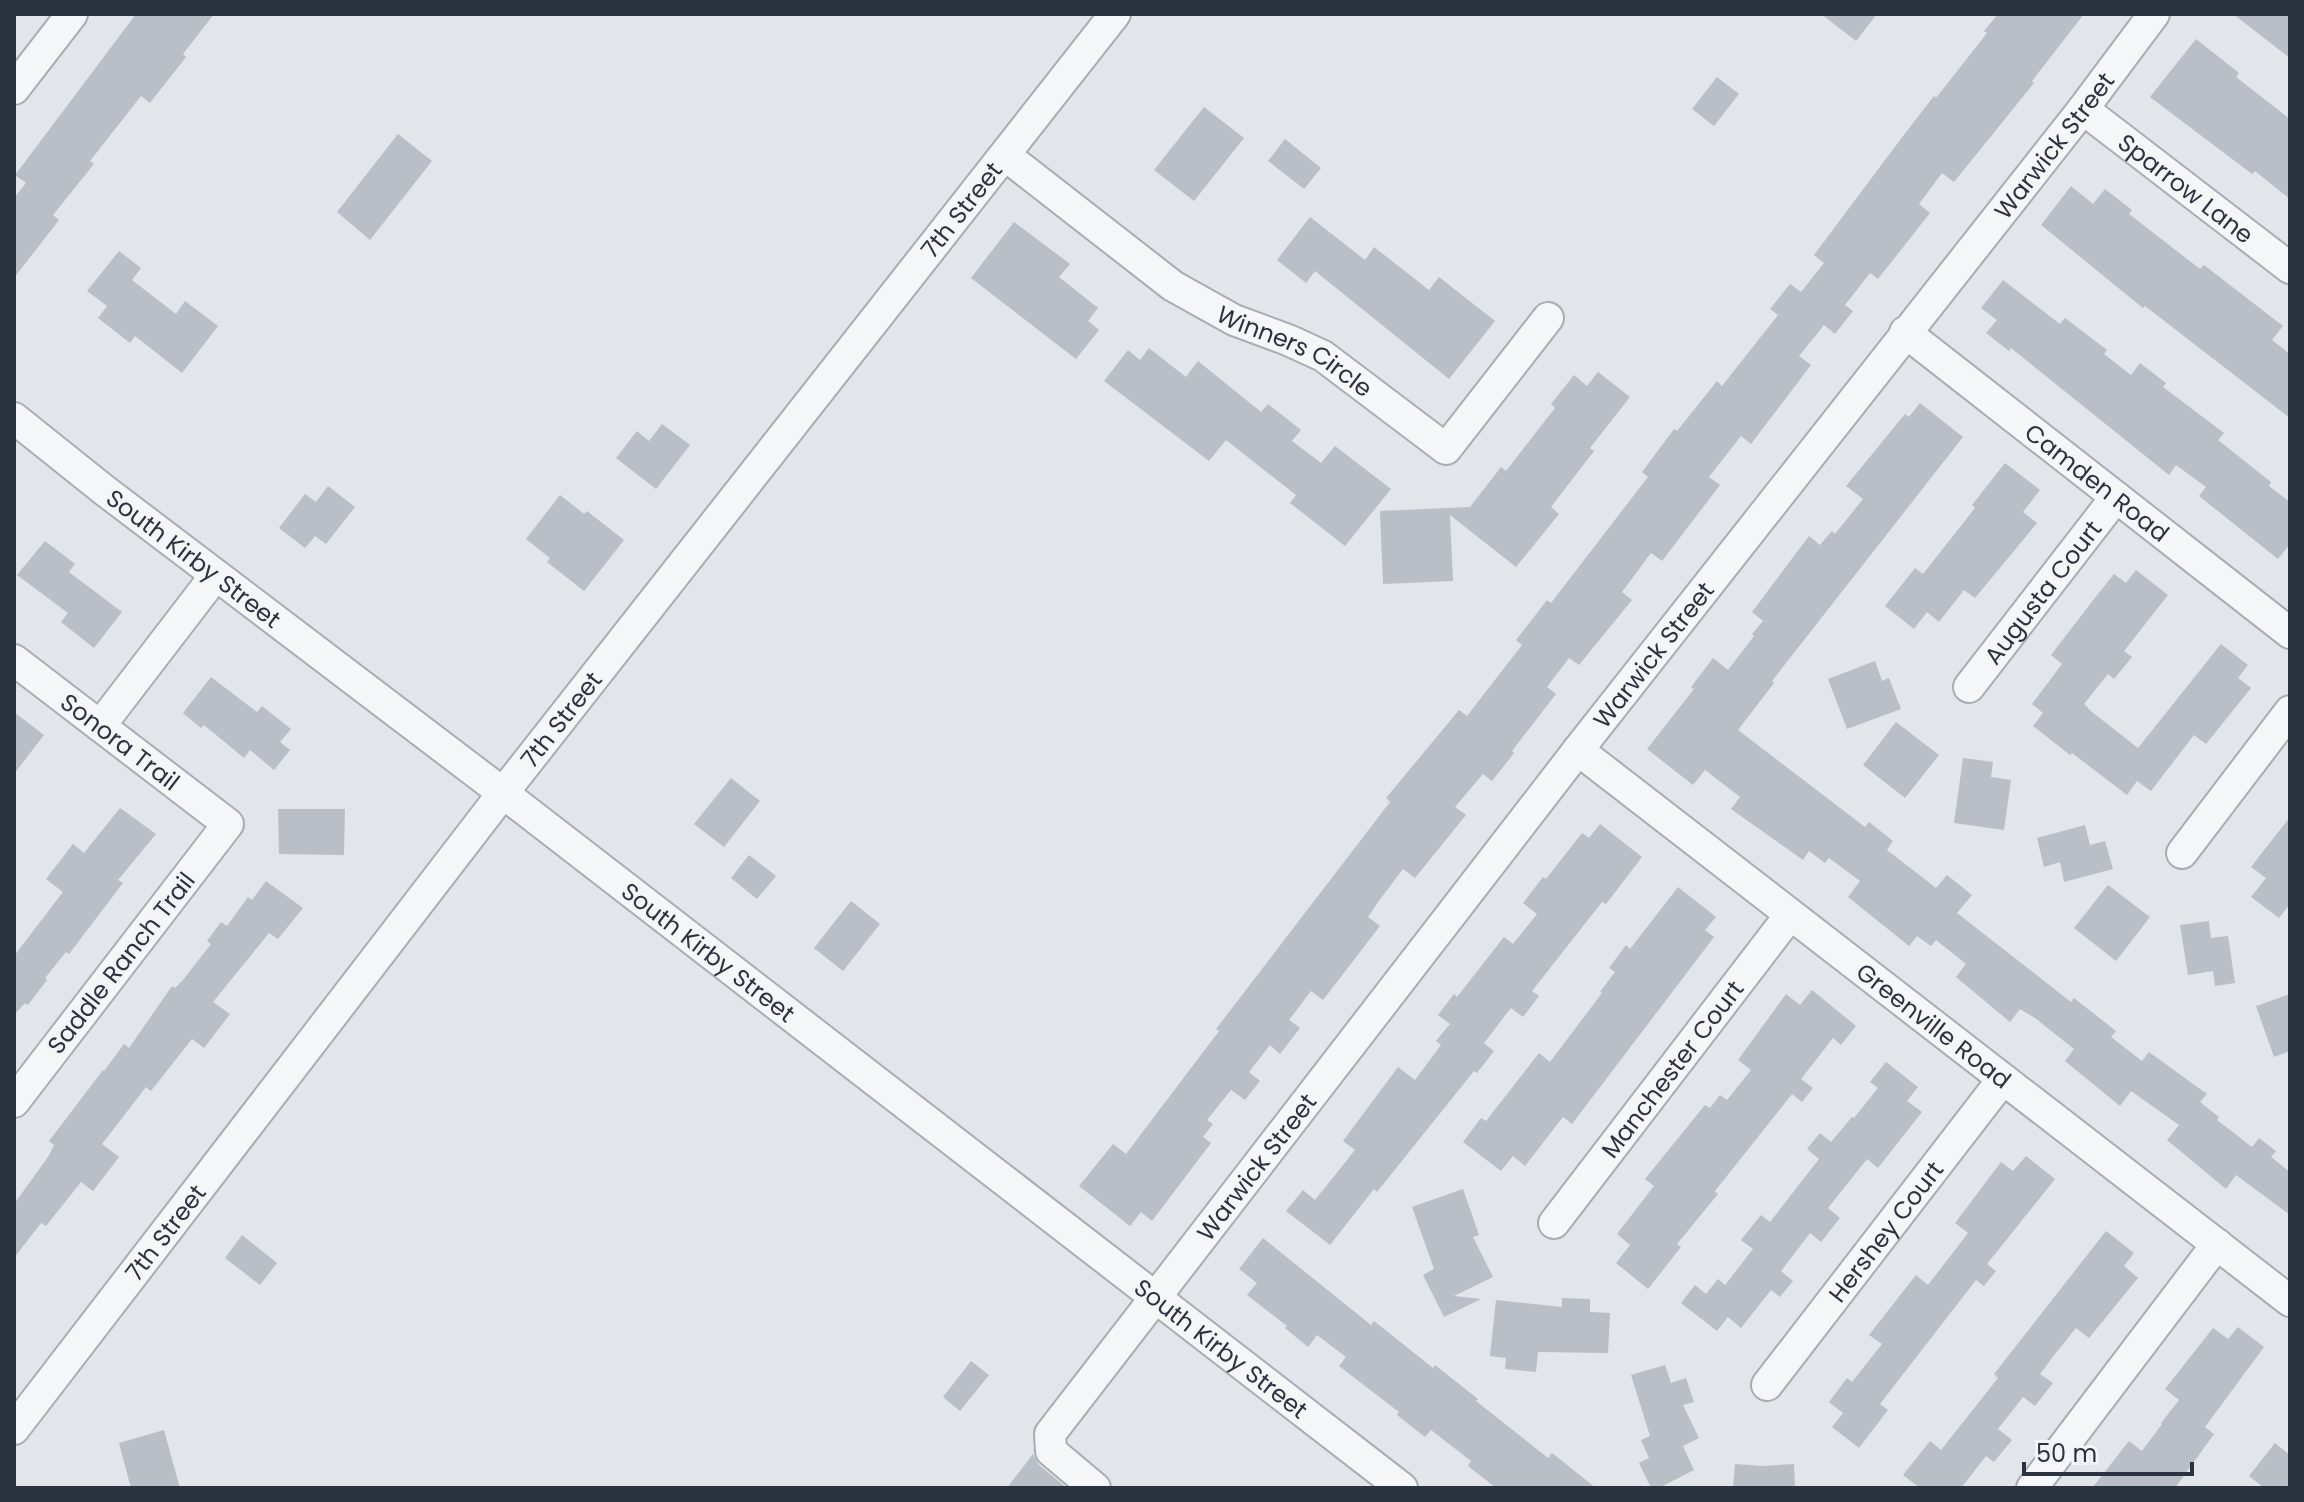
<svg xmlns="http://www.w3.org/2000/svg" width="2304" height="1502" font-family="Poppins,sans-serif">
  <rect width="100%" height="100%" fill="#e2e5e9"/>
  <path fill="#babec6" d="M136,14H214L183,54L186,57L150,103L141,96L90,161L94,164L53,215L59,220L14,278V198L26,183L15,175Z
    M1821,14H1877L1856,41Z
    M1998,14H2084L2032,81L2034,83L1954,182L1942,173L1919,204L1930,213L1878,279L1870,273L1845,305L1853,311L1835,334L1824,325L1799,356L1811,365L1751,444L1741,436L1709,477L1720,485L1662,561L1651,553L1622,592L1632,600L1579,665L1569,658L1547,687L1556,694L1512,751L1514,753L1492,781L1483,774L1455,807L1466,815L1415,878L1403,869L1378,902L1368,917L1380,926L1323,1000L1311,991L1289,1020L1300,1028L1280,1054L1270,1045L1249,1072L1260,1081L1245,1100L1231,1090L1207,1120L1213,1124L1203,1137L1211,1143L1152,1221L1141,1212L1130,1226L1079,1186L1113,1144L1126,1154L1219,1031L1216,1029L1390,802L1386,798L1459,710L1467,716L1522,645L1516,640L1547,600L1551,603L1648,477L1642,472L1674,429L1677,431L1717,381L1722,386L1778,315L1770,309L1790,284L1801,292L1824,263L1814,255L1900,140L1934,96L1936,98L1987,33L1984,31Z
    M2233,14H2290V58Z
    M2196,39L2239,73L2236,77L2290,119V199L2255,171L2252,174L2150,97Z
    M1717,77L1739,94L1714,126L1692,109Z
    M1204,107L1244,138L1194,201L1154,170Z
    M398,134L432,161L370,240L337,212Z
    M1285,139L1321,168L1304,189L1268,161Z
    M2071,186L2093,204L2105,189L2132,210L2129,214L2200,269L2204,265L2283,326L2272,340L2290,354V418L2145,306L2143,308L2041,225Z
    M1310,217L1365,260L1374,247L1429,290L1439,277L1495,321L1449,379L1315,271L1306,283L1277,260Z
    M1014,222L1070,264L1059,277L1098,308L1088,321L1099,330L1076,359L971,278Z
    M119,251L141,268L132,280L176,314L185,301L218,326L182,373L135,336L130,343L98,318L107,306L87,291Z
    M2003,280L2060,324L2065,318L2107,350L2104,354L2131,375L2140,363L2166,383L2163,387L2224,433L2218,440L2271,482L2269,486L2290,502V544L2278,559L2199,496L2206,487L2176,465L2169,475L2011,348L2009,351L1986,333L1997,320L1981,308Z
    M1149,348L1186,377L1198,361L1261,412L1268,404L1301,430L1292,441L1321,463L1335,446L1391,489L1345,546L1290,503L1296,495L1226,440L1209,461L1104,381L1128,350L1140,360Z
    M1598,372L1630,397L1590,448L1594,451L1551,507L1559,514L1516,567L1450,515L1453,581L1383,584L1380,511L1470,507L1501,467L1506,471L1555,408L1551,404L1574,375L1587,386Z
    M1920,403L1963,437L1772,681L1774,683L1738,730L1865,827L1869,822L1893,841L1887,850L1936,888L1947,875L1972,895L1957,913L2071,1002L2074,998L2116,1031L2111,1037L2142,1061L2149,1052L2207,1094L2200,1102L2219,1117L2217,1120L2252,1147L2259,1138L2276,1151L2271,1157L2290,1172V1215L2236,1175L2226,1189L2167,1140L2179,1125L2131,1091L2120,1106L2065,1061L2074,1049L2035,1018L2020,1009L2010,1022L1956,977L1966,964L1936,940L1931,946L1917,936L1909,946L1848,897L1860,881L1829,858L1825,863L1809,851L1803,860L1731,809L1740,797L1705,770L1693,785L1647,749L1694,689L1691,687L1713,658L1728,670L1754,636L1752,634L1763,621L1752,612L1809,536L1820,545L1832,531L1835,534L1863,499L1846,486L1905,414L1909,417Z
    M662,424L690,445L656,489L616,458L637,431L649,441Z
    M2005,463L2040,490L2023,512L2037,523L1975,598L1964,590L1939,622L1927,612L1914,629L1885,606L1915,568L1923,574L1975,508L1972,505Z
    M328,486L355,507L326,544L315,536L305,548L279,528L305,494L316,502Z
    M560,495L584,514L587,511L624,540L584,591L547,562L550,558L526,539Z
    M45,541L75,564L69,572L122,612L94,648L61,622L68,613L17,575Z
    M2136,570L2168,595L2124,651L2132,657L2114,679L2108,674L2084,704L2092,712L2138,748L2221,644L2248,665L2238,678L2251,688L2206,744L2194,735L2151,791L2137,781L2127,795L2072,753L2070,755L2033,726L2043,713L2032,704L2062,664L2051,655L2094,599L2114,574L2126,583Z
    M1875,661L1882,681L1889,678L1901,709L1847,729L1828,679Z
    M211,677L257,712L262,706L291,729L280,742L290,750L274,770L250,750L244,758L204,725L201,728L183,713Z
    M14,712L44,735L14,774Z
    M1896,722L1939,755L1905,798L1863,765Z
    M1963,758L1993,762L1991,777L2011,780L2004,830L1954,823Z
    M731,778L760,801L724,847L694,824Z
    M120,808L156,834L118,880L123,883L69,954L66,952L45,978L47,980L28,1005L25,1003L14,1015V956L63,892L46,879L73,844L84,853Z
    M278,809H345L344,855L279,854Z
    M2290,817V904L2279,918L2251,897L2266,878L2251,867Z
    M1600,824L1642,857L1606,904L1602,902L1532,991L1539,996L1523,1017L1511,1008L1484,1043L1494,1051L1477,1073L1474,1071L1377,1192L1374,1189L1330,1245L1286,1211L1303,1190L1315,1200L1355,1150L1343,1141L1398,1067L1415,1080L1441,1045L1436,1041L1450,1024L1438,1015L1454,994L1457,997L1504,937L1513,944L1537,914L1523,903L1543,877L1546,879L1582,833L1589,838Z
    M2085,825L2090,845L2105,841L2113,869L2064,882L2060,862L2044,867L2037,838Z
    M749,855L776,876L757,899L731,878Z
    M266,881L303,908L278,939L269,933L213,1002L230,1014L204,1048L192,1039L151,1091L146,1087L102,1144L119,1157L93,1191L81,1182L46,1226L41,1223L14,1258V1204L48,1157L54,1145L49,1141L103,1070L104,1071L124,1044L129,1048L172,986L175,988L183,980L211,944L207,941L221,922L227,926L248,897L252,900Z
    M2108,885L2150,917L2116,961L2074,928Z
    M1678,887L1716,917L1705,930L1714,937L1572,1124L1563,1117L1525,1166L1513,1156L1501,1171L1463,1142L1481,1118L1486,1121L1539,1053L1550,1062L1602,993L1600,992L1615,972L1609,968L1626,945L1630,949Z
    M851,901L880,924L843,971L814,948Z
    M2209,921L2211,938L2228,936L2235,983L2215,986L2213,971L2188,975L2180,925Z
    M1812,990L1856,1026L1841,1045L1833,1038L1801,1079L1813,1088L1802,1102L1792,1094L1773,1118L1715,1191L1718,1194L1677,1244L1681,1247L1648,1289L1616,1263L1630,1245L1617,1234L1654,1186L1645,1179L1705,1105L1710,1108L1720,1095L1727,1100L1751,1070L1738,1060L1786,994L1800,1005Z
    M2290,994V1051L2274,1057L2256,1006Z
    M1886,1062L1918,1087L1907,1101L1922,1112L1878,1168L1867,1159L1828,1208L1840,1218L1821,1242L1810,1233L1781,1271L1793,1281L1780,1297L1771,1290L1741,1328L1728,1317L1717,1331L1681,1303L1695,1285L1706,1294L1718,1279L1725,1285L1753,1249L1741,1240L1761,1215L1770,1222L1819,1159L1807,1149L1820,1133L1831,1142L1852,1117L1854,1118L1878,1088L1870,1082Z
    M2026,1156L2055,1179L1987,1264L1996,1271L1984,1286L1976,1280L1880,1404L1888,1410L1859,1448L1832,1427L1843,1413L1829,1402L1847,1378L1852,1382L1882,1344L1869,1335L1916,1275L1928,1285L1968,1233L1955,1223L2001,1162L2013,1171Z
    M1463,1189L1479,1235L1473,1237L1493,1277L1454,1296L1481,1299L1444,1317L1423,1275L1434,1269L1412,1207Z
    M2106,1231L2134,1253L2124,1266L2138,1278L2089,1338L2076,1328L2055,1354L2040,1374L2053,1383L2035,1406L2023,1397L1998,1429L2012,1440L1994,1462L1986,1456L1961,1488H1920L1903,1475L1930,1441L1941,1450L1998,1378L1994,1374Z
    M242,1235L277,1263L260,1285L225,1258Z
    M1263,1238L1371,1325L1374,1321L1433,1368L1435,1365L1478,1399L1476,1401L1548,1458L1552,1453L1596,1488H1496L1468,1466L1471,1461L1431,1430L1425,1437L1397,1415L1399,1412L1339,1366L1346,1357L1317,1335L1308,1347L1285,1328L1287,1326L1247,1295L1257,1283L1239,1269Z
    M1562,1298L1590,1299V1312L1610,1313L1608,1353L1538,1352L1536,1372L1505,1369L1506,1358L1490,1356L1496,1300L1562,1307Z
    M2238,1327L2264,1347L2205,1427L2214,1434L2175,1488H2092L2129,1441L2142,1451L2162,1424L2161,1423L2179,1400L2165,1389L2213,1328L2228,1339Z
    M971,1361L989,1375L960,1411L943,1397Z
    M1665,1365L1671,1383L1686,1378L1694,1402L1683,1405L1699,1438L1683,1446L1694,1470L1659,1488H1651L1639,1463L1649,1458L1641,1440L1650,1436L1631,1375Z
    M164,1430L180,1488H131L119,1443Z
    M2275,1443L2290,1455V1488H2264L2249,1476Z
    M1033,1454L1039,1465L1067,1488H1007Z
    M1735,1464L1763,1466L1794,1464L1795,1488H1733Z"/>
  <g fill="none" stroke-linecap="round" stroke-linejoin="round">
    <g stroke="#a8acb3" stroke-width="34">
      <g id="minor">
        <path d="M14,89L72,14"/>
        <path id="s1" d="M2083,109L2290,268"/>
        <path id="s2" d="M1006,156L1173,286L1234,320L1288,340L1323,356L1446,449L1548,318"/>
        <path id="s3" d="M1905,332L2290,633"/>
        <path id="s4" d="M14,418L104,490L503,793L1402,1488"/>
        <path id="s5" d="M14,660L228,824L14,1102"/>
        <path id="s6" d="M1969,687L2116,497"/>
        <path d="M100,726L215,576"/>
        <path id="s7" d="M1578,750L2290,1301"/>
        <path d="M2182,853L2290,711"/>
        <path id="s8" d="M1554,1223L1790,915"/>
        <path id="s9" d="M1767,1385L2003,1079"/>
        <path id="s10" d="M14,1429L503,793L1115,14"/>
        <path id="s11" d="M1095,1488L1051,1451L1050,1434L1578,750L2083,109L2154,14"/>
        <path d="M2032,1488L2217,1244"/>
      </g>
    </g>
    <use href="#minor" stroke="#f5f6f8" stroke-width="30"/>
  </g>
  <g text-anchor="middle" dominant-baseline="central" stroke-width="6" stroke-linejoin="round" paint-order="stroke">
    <g font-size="24" fill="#2c3340" stroke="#f2f4f7">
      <text stroke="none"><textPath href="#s11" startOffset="1708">Warwick Street</textPath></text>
      <text stroke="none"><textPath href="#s1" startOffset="130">Sparrow Lane</textPath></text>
      <text stroke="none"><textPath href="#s10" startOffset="1544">7th Street</textPath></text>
      <text stroke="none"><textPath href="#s2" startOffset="350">Winners Circle</textPath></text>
      <text stroke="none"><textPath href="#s3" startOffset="244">Camden Road</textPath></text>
      <text stroke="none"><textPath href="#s4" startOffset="228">South Kirby Street</textPath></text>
      <text stroke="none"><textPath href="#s6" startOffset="120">Augusta Court</textPath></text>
      <text stroke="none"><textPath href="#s11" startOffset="1060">Warwick Street</textPath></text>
      <text stroke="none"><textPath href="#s10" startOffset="896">7th Street</textPath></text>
      <text stroke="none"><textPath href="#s5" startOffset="134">Sonora Trail</textPath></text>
      <text stroke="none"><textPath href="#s4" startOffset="876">South Kirby Street</textPath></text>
      <text transform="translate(121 963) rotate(-52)">Saddle Ranch Trail</text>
      <text stroke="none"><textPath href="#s7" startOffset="450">Greenville Road</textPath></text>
      <text stroke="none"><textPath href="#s8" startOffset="194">Manchester Court</textPath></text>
      <text stroke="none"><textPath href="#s11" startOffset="412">Warwick Street</textPath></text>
      <text stroke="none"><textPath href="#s10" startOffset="248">7th Street</textPath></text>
      <text stroke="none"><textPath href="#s9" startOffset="194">Hershey Court</textPath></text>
      <text stroke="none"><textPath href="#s4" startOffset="1524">South Kirby Street</textPath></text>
    </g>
  </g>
  <rect width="2304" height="1502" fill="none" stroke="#2c3340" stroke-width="32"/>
  <path d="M2024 1462v12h168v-12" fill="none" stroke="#2c3340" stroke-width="4"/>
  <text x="2036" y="1462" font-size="24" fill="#2c3340" stroke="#f2f4f7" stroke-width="6" paint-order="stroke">50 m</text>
</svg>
